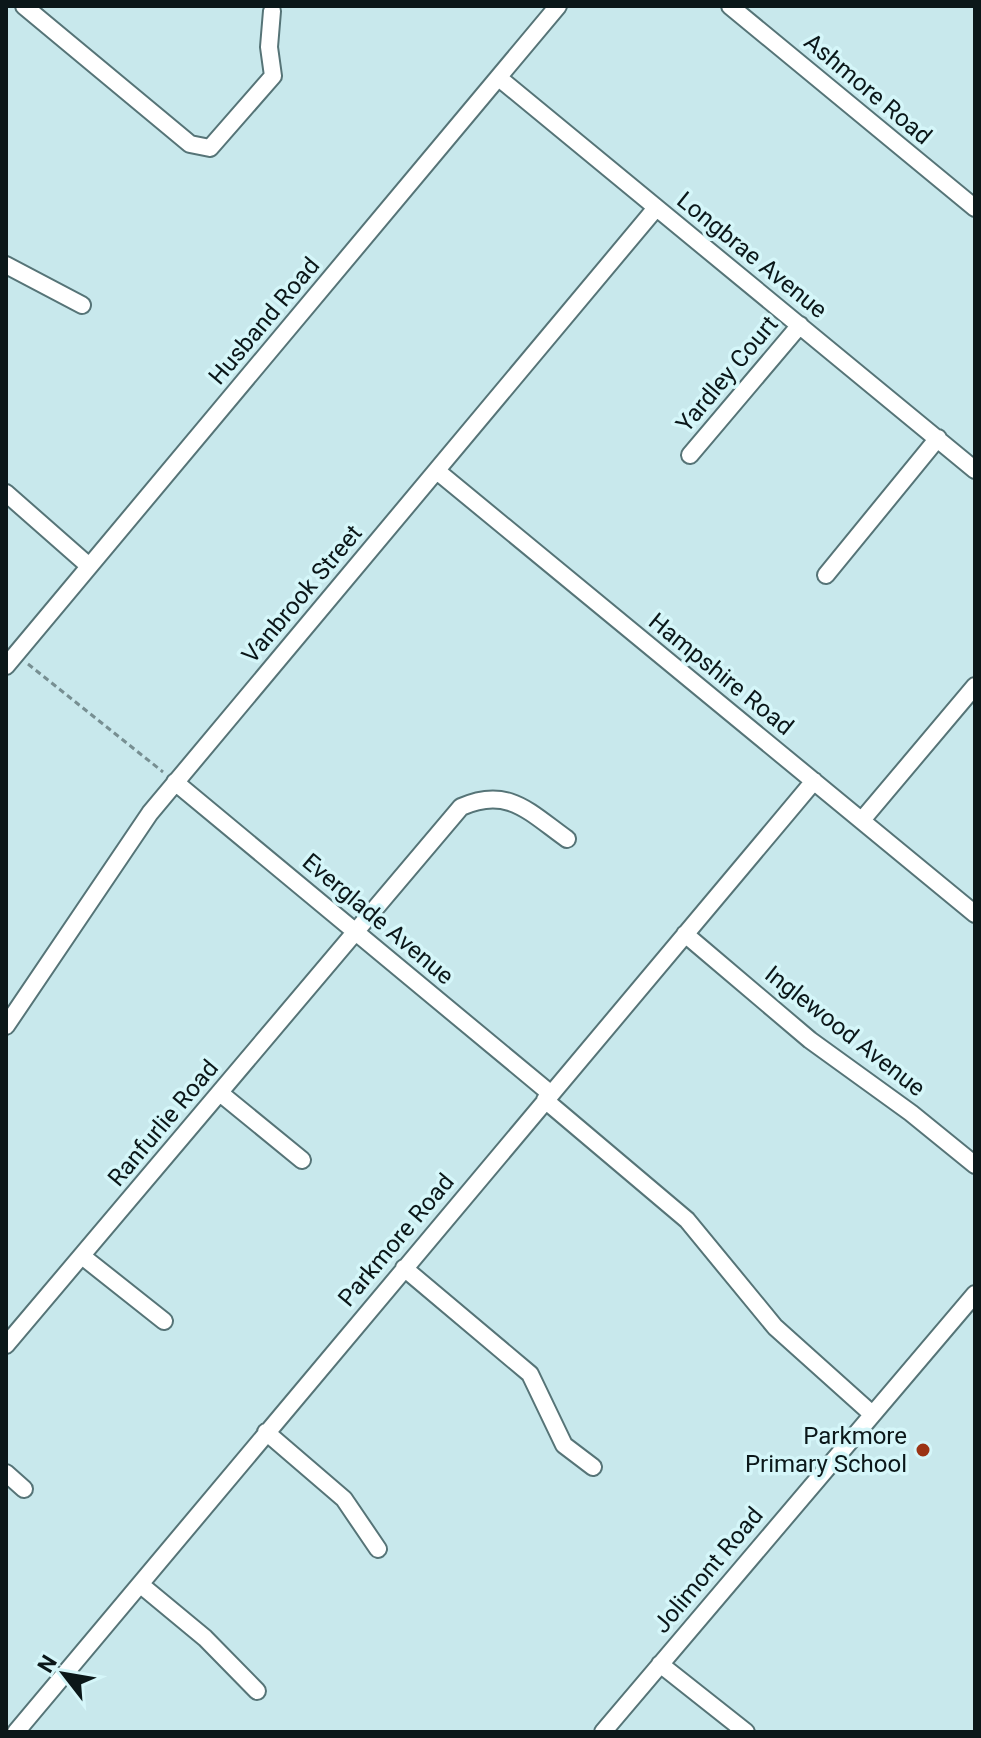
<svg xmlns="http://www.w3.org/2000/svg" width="981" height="1738" font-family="Roboto,sans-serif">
  <rect width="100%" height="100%" fill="#c8e8ec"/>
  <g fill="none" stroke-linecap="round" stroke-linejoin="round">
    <g stroke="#567477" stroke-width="20">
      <path id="street" d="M24,6L190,144L210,148L273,76L269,47L272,11
        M730,6L975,208
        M499,78L975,470
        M6,265L82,305
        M690,455L800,325
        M437,471L975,914
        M6,493L89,566
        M826,575L938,438
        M6,666L558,6
        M175,782L551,1094
        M862,820L975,686
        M685,934L810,1040L911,1113L975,1165
        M6,1026L150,813L656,208
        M220,1093L302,1160
        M545,1100L687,1220L775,1327L872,1414
        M82,1256L164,1321
        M404,1268L530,1374L564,1445L593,1467
        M6,1345L461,807C508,786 529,812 567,839
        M266,1432L344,1499L378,1549
        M6,1473L24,1489
        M141,1585L205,1638L257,1691
        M660,1664L746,1732
        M16,1732L814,781
        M603,1732L975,1294"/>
    </g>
    <path stroke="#778f92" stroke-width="3" stroke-dasharray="6 4" stroke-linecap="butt" d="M28,664L163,772"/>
    <use href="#street" stroke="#fff" stroke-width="16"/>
  </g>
  <circle fill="#9b3314" stroke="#d5f6f9" stroke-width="3" cx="923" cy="1450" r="8"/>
  <g text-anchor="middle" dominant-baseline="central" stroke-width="7" stroke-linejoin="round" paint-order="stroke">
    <g font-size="24" fill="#0b1719" stroke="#d5f6f9">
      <text transform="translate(868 89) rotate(40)">Ashmore Road</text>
      <text transform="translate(752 255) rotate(39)">Longbrae Avenue</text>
      <text transform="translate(264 321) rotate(-50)">Husband Road</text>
      <text transform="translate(727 374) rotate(-50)">Yardley Court</text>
      <text transform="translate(302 594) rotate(-50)">Vanbrook Street</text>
      <text transform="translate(721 674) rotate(39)">Hampshire Road</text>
      <text transform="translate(378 919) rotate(40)">Everglade Avenue</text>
      <text transform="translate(845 1031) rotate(38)">Inglewood Avenue</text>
      <text transform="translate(163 1123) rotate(-50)">Ranfurlie Road</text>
      <text transform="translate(396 1240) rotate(-50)">Parkmore Road</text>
      <text transform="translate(708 1570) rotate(-50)">Jolimont Road</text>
    </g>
    <g font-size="24" fill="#0b1719" stroke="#d5f6f9" text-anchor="end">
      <text x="907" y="1436">Parkmore<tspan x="907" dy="28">Primary School</tspan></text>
    </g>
  </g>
  <rect width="981" height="1738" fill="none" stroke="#0b1719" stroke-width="16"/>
  <g transform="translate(64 1674) rotate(301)" stroke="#d5f6f9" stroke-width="6" paint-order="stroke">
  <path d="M0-6L14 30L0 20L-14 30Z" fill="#0b1719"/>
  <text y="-12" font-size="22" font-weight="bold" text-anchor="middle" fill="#0b1719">N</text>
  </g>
</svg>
